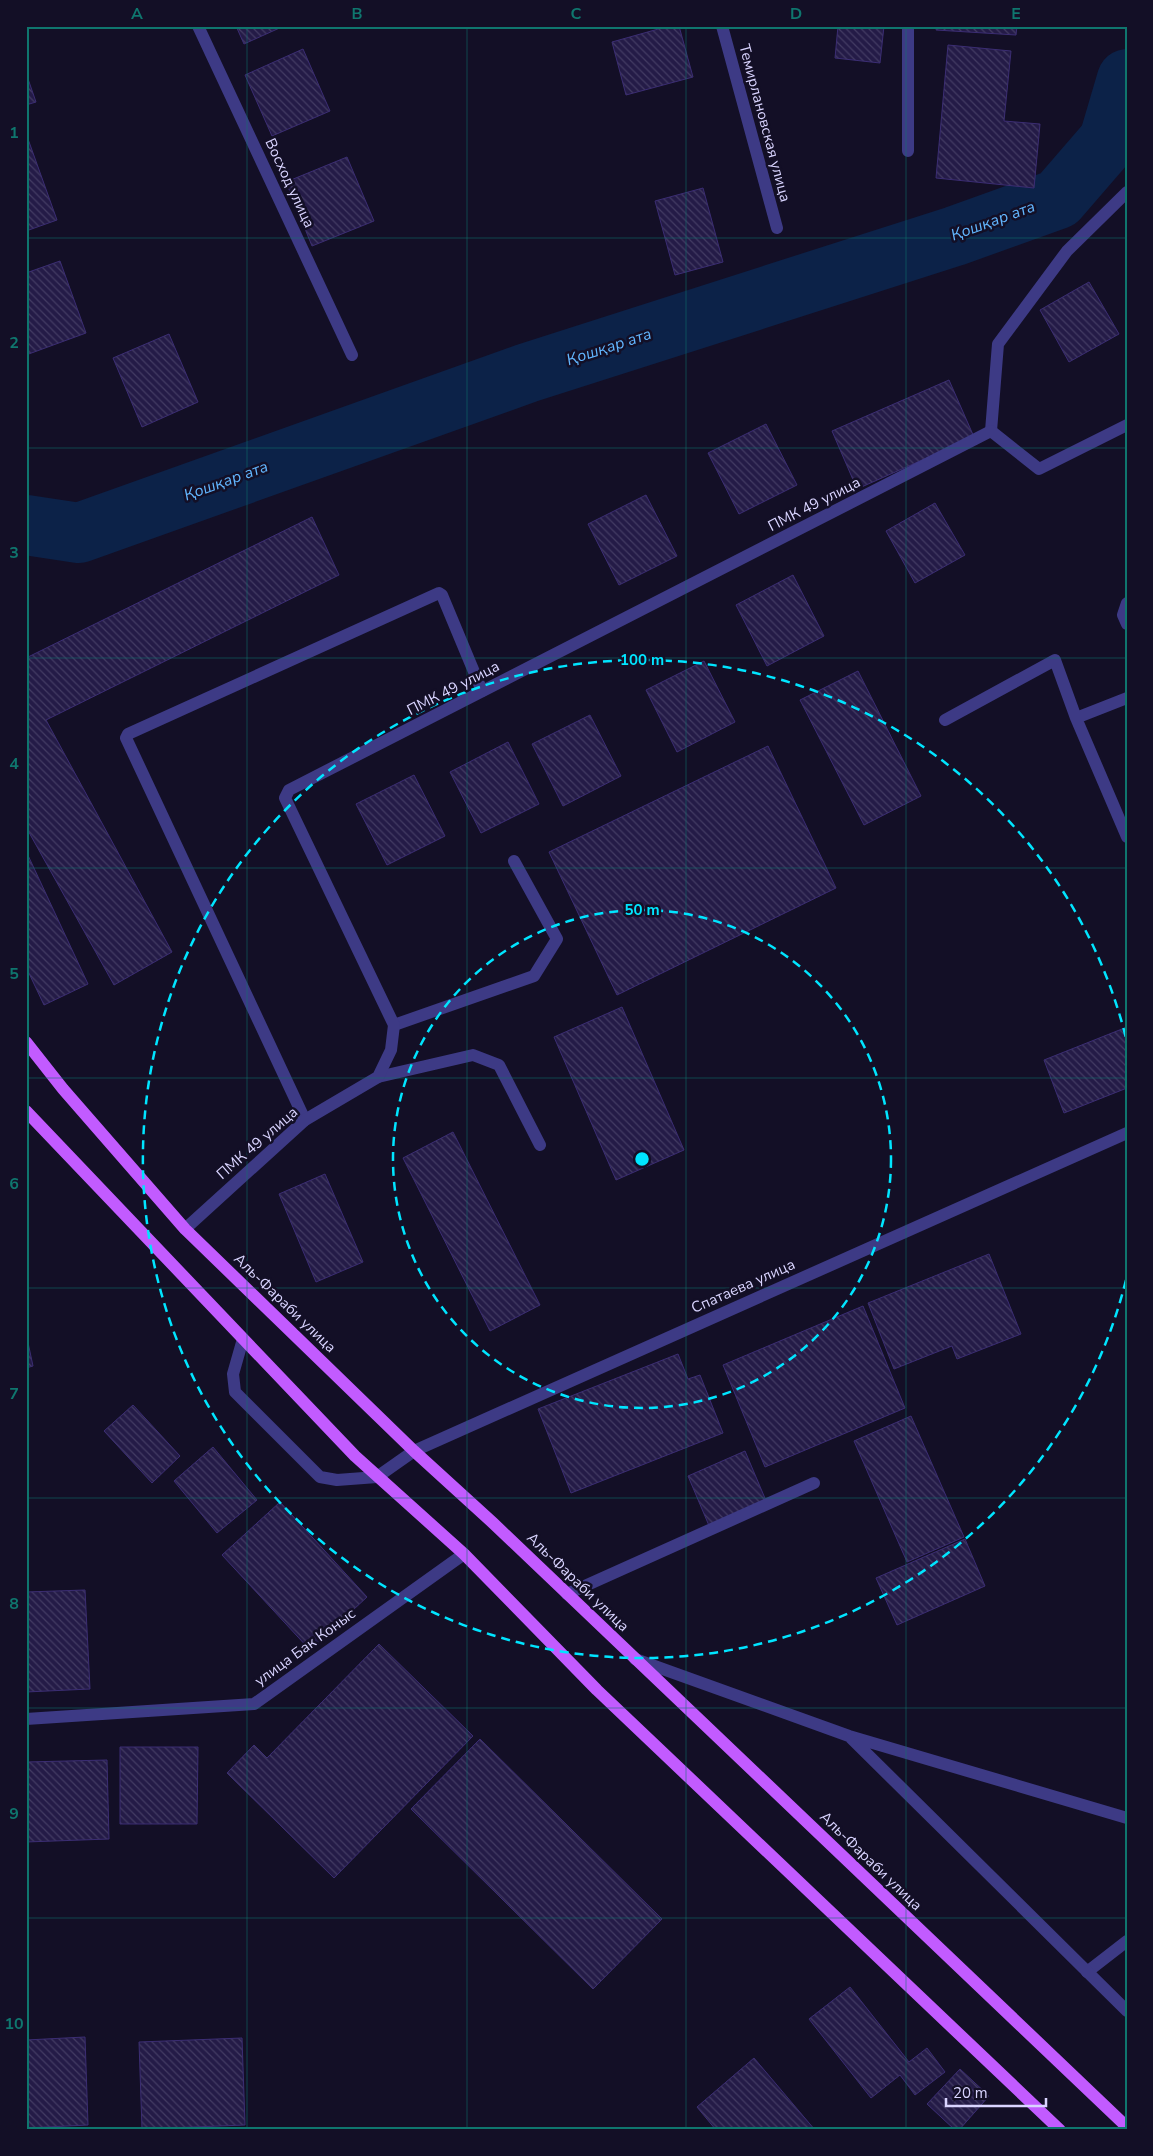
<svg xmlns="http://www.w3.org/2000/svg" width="1153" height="2156" font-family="'Nunito Sans',sans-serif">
  <defs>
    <pattern id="building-back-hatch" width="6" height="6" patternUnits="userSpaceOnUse" patternTransform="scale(1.25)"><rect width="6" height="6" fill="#241b47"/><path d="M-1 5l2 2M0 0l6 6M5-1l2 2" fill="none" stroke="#433b63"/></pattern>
  </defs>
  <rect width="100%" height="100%" fill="#130f26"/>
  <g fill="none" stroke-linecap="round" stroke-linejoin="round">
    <path stroke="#0c2248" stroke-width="60" d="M26,525L79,533L527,373L955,236L1058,199L1109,140L1127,79"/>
  </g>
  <path fill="url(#building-back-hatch)" stroke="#3b2d73" d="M236,26H284L244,44Z
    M669,26H679L693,77L626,95L612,42Z
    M838,26H884L880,63L835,58Z
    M937,26H1017L1016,35L936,30Z
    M948,45L1011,51L1004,121L1040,124L1034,188L936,178Z
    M303,49L330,111L272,136L245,75Z
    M26,73L36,102L26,105Z
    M28,139L57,220L26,231V140Z
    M347,157L374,221L312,246L286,182Z
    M703,188L723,262L675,275L655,201Z
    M60,261L86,333L26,355V273Z
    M1089,282L1119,334L1069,362L1040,310Z
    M169,334L198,402L142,427L113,358Z
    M949,380L974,437L857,489L832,431Z
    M766,424L797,485L739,514L708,453Z
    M646,495L677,556L619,585L588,524Z
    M935,503L965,555L915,583L886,531Z
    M312,517L339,575L46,720L172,952L114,985L26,827V658Z
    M793,575L824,636L767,666L736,605Z
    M704,661L735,722L677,752L646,690Z
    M858,671L921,796L864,825L800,700Z
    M590,715L621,776L563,806L532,744Z
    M508,742L539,804L481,833L450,772Z
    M768,746L836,888L617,995L549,852Z
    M414,775L445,836L387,865L356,804Z
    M26,851L88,984L44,1005L26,967Z
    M622,1007L684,1150L616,1180L554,1037Z
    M1127,1027V1088L1064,1113L1044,1060Z
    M453,1132L540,1305L490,1331L403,1158Z
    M325,1174L363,1262L316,1282L279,1194Z
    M989,1254L1021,1334L957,1359L952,1346L894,1369L868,1303Z
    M863,1306L905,1408L765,1467L723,1365Z
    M26,1333L33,1366L26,1368Z
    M678,1354L688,1379L700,1375L723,1433L571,1493L538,1409Z
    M133,1405L180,1456L152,1483L104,1431Z
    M911,1416L964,1537L907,1562L854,1441Z
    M213,1447L257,1500L217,1533L174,1481Z
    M745,1451L767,1503L710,1528L688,1476Z
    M280,1502L367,1597L310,1650L222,1555Z
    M965,1539L985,1586L897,1625L876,1578Z
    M85,1590L90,1689L26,1692V1592Z
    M379,1644L473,1736L334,1878L227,1773L254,1745L267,1758Z
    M480,1739L662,1919L593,1989L411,1809Z
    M120,1747H198L197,1824H120Z
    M107,1760L109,1839L26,1842V1762Z
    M850,1987L909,2062L927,2048L945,2072L915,2095L900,2075L871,2098L809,2019Z
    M85,2037L88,2125L26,2128V2040Z
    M242,2038L245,2125L142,2129L139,2042Z
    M754,2058L815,2130H716L697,2107Z
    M960,2069L989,2096L959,2130H955L927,2104Z"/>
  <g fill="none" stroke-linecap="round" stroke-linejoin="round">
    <path stroke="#3d3a85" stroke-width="12" d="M991,431L998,344L1067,251L1127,192
      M1127,603L1123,615L1127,624
      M1076,718L1127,698
      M945,720L1055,660L1076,718L1127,837
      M394,1025L534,976L557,939L514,861
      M378,1077L473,1055L499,1065L540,1145
      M305,1120L126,738L128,734L439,593L442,595L482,691
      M243,1339L233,1374L235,1392L320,1477L337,1480L377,1477
      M567,1594L814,1483
      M1087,1972L1127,1941"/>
    <path stroke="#3d3a85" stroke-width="12" d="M198,26L352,355
      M722,26L777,228
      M908,26V151
      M185,1229L305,1120L378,1077L391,1050L394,1025L285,798L289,790L991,431L1039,469L1127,425
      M377,1477L414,1451L1127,1133
      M635,1659L849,1736L1127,1818
      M26,1719L254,1704L464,1554
      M851,1738L1127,2011"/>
    <path stroke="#c25bff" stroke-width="12" d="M26,1042L63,1089L185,1229L414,1451L493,1523L1127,2127
      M26,1111L355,1456L464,1554L597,1690L1060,2130"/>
  </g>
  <path fill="none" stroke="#0f766e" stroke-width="1" stroke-opacity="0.55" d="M247,26V2130M467,26V2130M686,26V2130M906,26V2130M26,238H1127M26,448H1127M26,658H1127M26,868H1127M26,1078H1127M26,1288H1127M26,1498H1127M26,1708H1127M26,1918H1127"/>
  <g fill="none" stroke="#00e5ff" stroke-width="2.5" stroke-dasharray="9 6">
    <circle cx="642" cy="1159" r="249"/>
    <path d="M1126 1280A499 499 0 1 1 1126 1038"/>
  </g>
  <g text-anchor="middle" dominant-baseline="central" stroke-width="5" stroke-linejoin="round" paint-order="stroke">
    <g font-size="15" fill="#d9d4ff" stroke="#130f26">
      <text transform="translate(765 123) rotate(75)">Темирлановская улица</text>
      <text transform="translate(290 183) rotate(65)">Восход улица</text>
      <text transform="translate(814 504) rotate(-27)">ПМК 49 улица</text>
      <text transform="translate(453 688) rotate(-27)">ПМК 49 улица</text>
      <text transform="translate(257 1143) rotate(-41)">ПМК 49 улица</text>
      <text transform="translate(743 1286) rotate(-24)">Спатаева улица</text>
      <text transform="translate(285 1303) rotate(44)">Аль-Фараби улица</text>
      <text transform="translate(578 1582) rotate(44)">Аль-Фараби улица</text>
      <text transform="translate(305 1647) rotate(-36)">улица Бак Коныс</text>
      <text transform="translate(871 1861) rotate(44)">Аль-Фараби улица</text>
    </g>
    <g font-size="16" font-style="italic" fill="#62b6ff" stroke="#130f26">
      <text transform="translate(993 221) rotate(-20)">Қошқар ата</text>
      <text transform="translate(609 347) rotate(-18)">Қошқар ата</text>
      <text transform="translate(226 481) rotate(-20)">Қошқар ата</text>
    </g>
  </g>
  <circle cx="642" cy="1159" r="8" fill="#00e5ff" stroke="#130f26" stroke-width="2.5"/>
  <g font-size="15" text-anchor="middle" font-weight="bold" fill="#00e5ff" stroke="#130f26" stroke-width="5" stroke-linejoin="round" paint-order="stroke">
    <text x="642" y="665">100 m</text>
    <text x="642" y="915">50 m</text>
  </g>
  <rect width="1153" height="2156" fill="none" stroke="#130f26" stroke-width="55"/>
  <path d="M946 2098v8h100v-8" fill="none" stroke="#d9d4ff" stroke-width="2.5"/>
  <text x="953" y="2098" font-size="15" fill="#d9d4ff" stroke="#130f26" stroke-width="4" paint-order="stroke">20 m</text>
  <rect x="28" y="28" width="1098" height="2100" fill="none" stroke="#0f766e" stroke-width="2"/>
  <g font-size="16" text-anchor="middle" font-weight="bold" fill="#0f766e">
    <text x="137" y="19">A</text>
    <text x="357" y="19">B</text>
    <text x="576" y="19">C</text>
    <text x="796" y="19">D</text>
    <text x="1016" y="19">E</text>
    <text x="14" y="138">1</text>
    <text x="14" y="348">2</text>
    <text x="14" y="558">3</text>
    <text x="14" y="769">4</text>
    <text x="14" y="979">5</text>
    <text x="14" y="1189">6</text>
    <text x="14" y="1399">7</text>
    <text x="14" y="1609">8</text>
    <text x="14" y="1819">9</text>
    <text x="14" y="2029">10</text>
  </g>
</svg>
